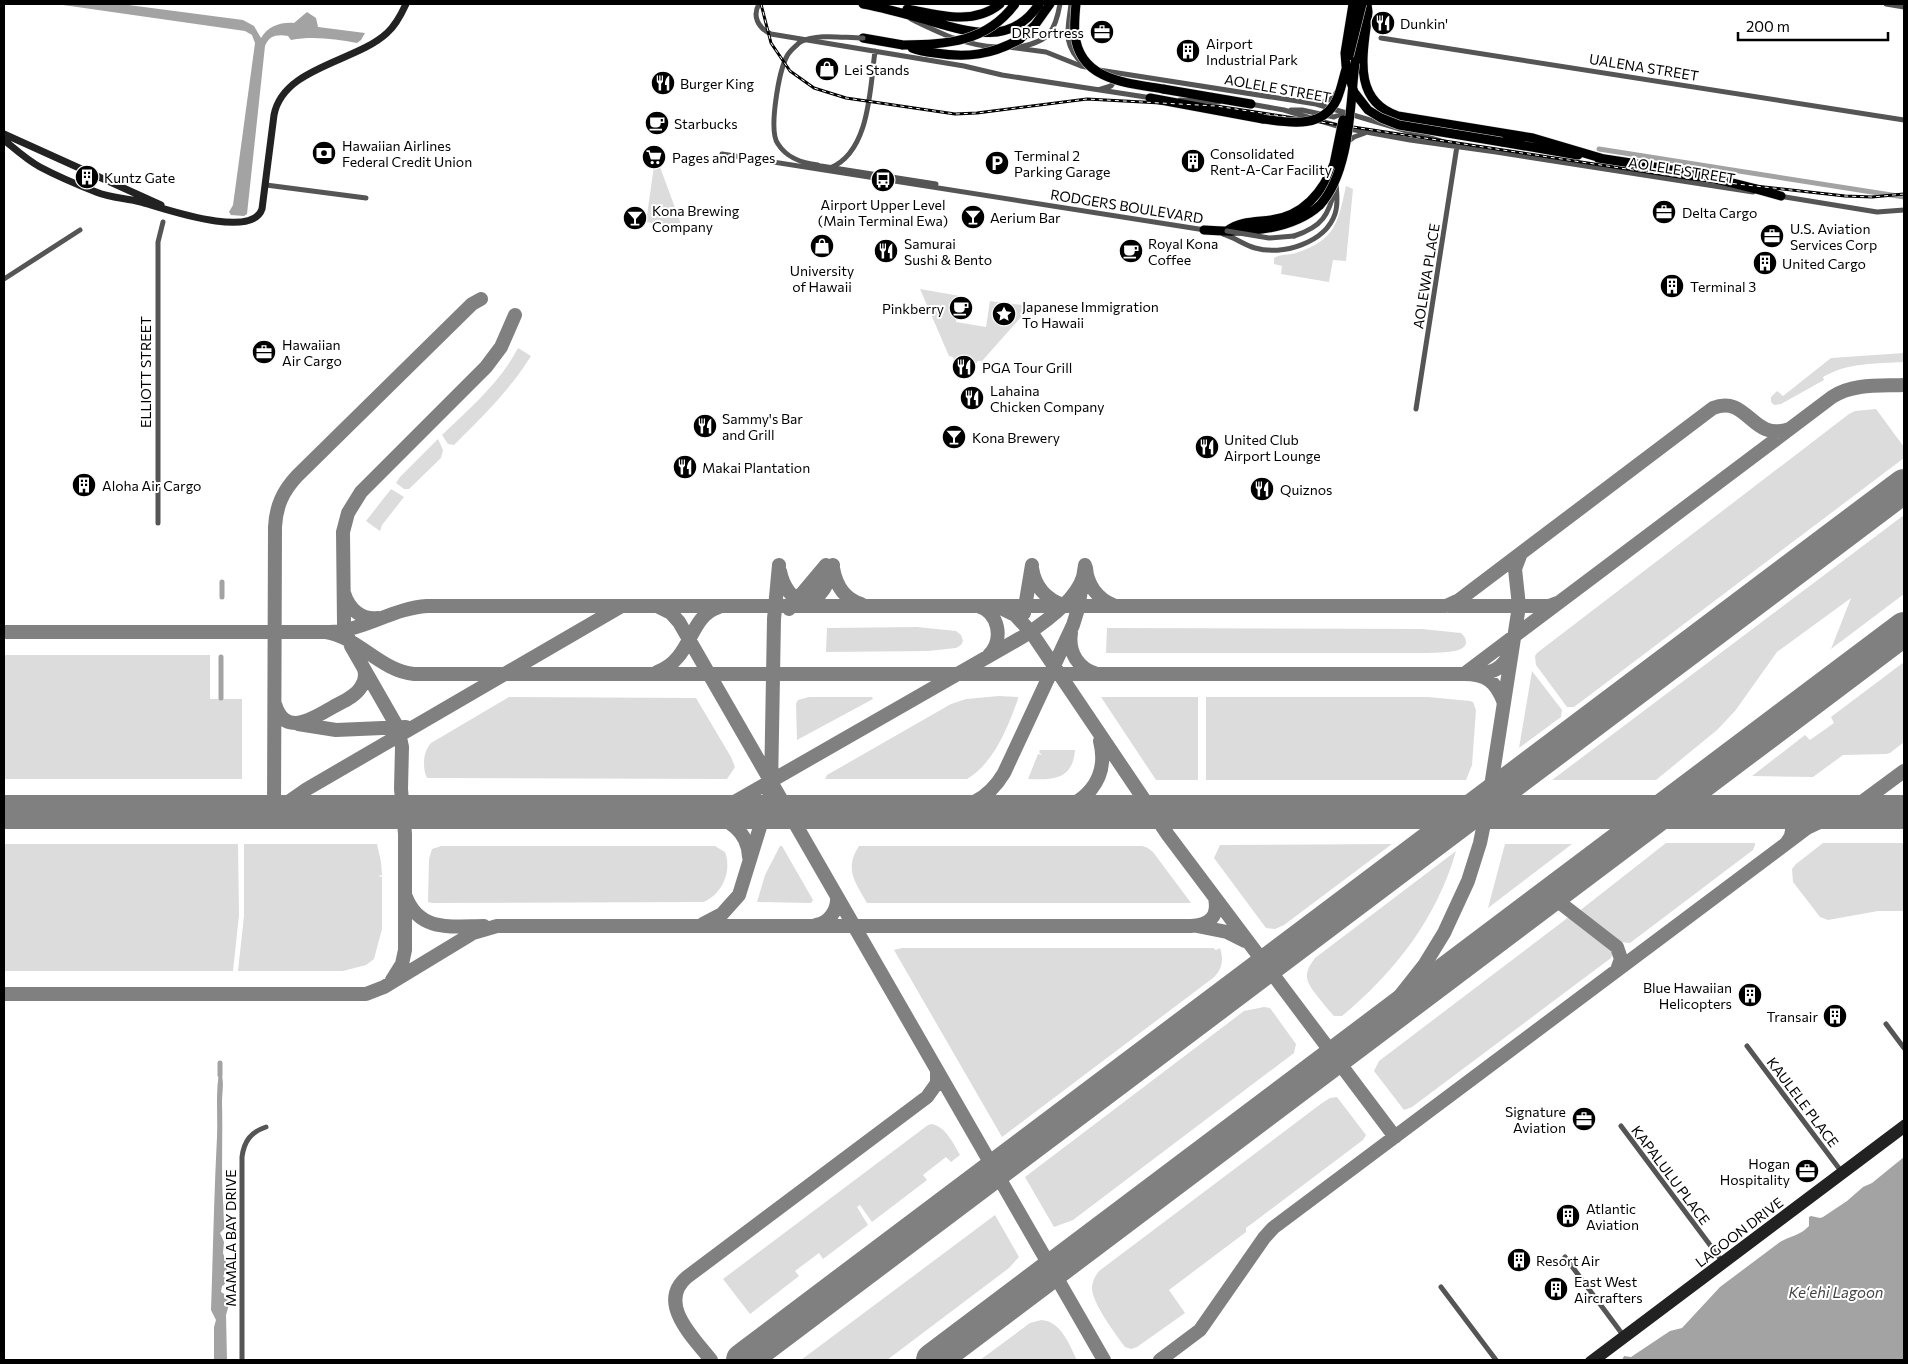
<svg xmlns="http://www.w3.org/2000/svg" width="1908" height="1364" font-family="Commissioner,sans-serif">
  <rect width="100%" height="100%" fill="#fff"/>
  <path fill="#dcdcdc" d="M654,166L660,167L681,224L679,227L646,222Z
    M1346,186L1353,189L1346,261L1333,260L1329,282L1281,274L1282,266L1274,264V258C1280,254 1289,255 1296,253C1336,240 1338,222 1346,186Z
    M920,289L960,296L956,322L986,327L990,301L1031,306L982,361H978L973,367L956,365L953,357L949,356Z
    M518,348L531,356C510,390 482,417 454,445L448,444L442,435C470,408 500,383 518,348Z
    M1904,353V362C1877,364 1848,362 1823,377L1824,380L1781,404L1774,405L1771,402V397L1777,391L1783,396L1831,358Z
    M1876,409L1904,447V458L1574,707H1567L1536,665L1535,656L1537,653L1849,414L1855,411Z
    M438,439L443,450L441,458L409,489H404L396,483L400,477Z
    M391,489L404,497L382,525L380,531L366,521Z
    M1904,515V594L1831,649L1851,598L1777,652L1735,711L1717,730L1656,780H1552Z
    M917,627L956,631L961,635L963,641L961,645L956,648L928,651L826,652L827,628Z
    M1107,628L1422,629L1461,633C1464,636 1466,638 1466,643C1464,654 1438,652 1429,653H1106Z
    M4,655H210V699H242V779H4Z
    M1904,662V742L1890,753L1886,754L1843,755L1813,777L1752,776L1805,735L1810,740L1834,723L1831,717Z
    M1532,671L1562,710L1561,717L1519,748Z
    M999,696L1018,697V699C1008,727 994,763 967,779H825L827,775L951,704L966,699Z
    M509,697L696,698L731,757L735,767L727,779L427,778C422,767 423,752 431,743Z
    M809,697H872L873,699L797,740L796,704L798,700Z
    M1101,697H1198V780H1156Z
    M1206,697H1428L1470,701L1473,702L1476,710L1472,765L1466,780H1206Z
    M1040,750H1075C1073,780 1052,780 1028,779L1038,754L1042,755L1039,752Z
    M1666,843H1755V845L1753,850L1630,943L1618,942L1578,912Z
    M1823,843H1904V911H1878L1828,920L1820,917L1793,882L1792,869L1796,864Z
    M4,844H238L239,915L233,971H4Z
    M244,844H377L381,862L382,875L378,876L382,877V929L374,959L366,965L343,971H238L244,916Z
    M1392,844L1284,925L1275,929L1266,928L1214,858L1220,845Z
    M1505,844H1572L1488,908Z
    M441,846H715L725,852C732,871 723,893 704,902L432,903L428,902L429,859L432,849Z
    M780,846H782L813,900L811,903L757,902L765,875Z
    M859,846H1142L1148,848L1153,852L1191,903H867C855,882 844,869 859,846Z
    M1456,851C1437,918 1395,972 1342,1016H1334C1328,1010 1323,1003 1318,997C1306,982 1302,975 1315,958Z
    M1570,916L1611,948V951L1613,952L1611,958L1412,1107L1404,1110L1374,1071L1379,1061Z
    M902,948H1213L1216,950L1220,948C1224,960 1222,970 1213,978L1002,1137L894,950Z
    M1264,1007L1270,1008L1296,1044L1294,1053L1073,1220L1054,1227L1025,1177L1244,1011Z
    M1337,1097L1366,1135L1363,1140L1246,1228V1232L1169,1290L1185,1313L1137,1347L1131,1349L1125,1347C1116,1335 1093,1304 1092,1289C1092,1282 1095,1276 1099,1271L1322,1103L1330,1098Z
    M932,1124C946,1127 953,1143 960,1155L951,1162L946,1157L923,1175L927,1180L872,1222L860,1205L857,1207L868,1225L823,1259L819,1253L795,1271L799,1276L750,1314L723,1279L928,1125Z
    M995,1215L1019,1257L1009,1268L887,1360H801Z
    M1041,1320C1061,1321 1069,1344 1077,1360H980L1030,1323Z"/>
  <path fill="#a3a3a3" d="M56,4H121L243,20L254,26L261,38C268,26 281,22 294,23L307,12L316,18L318,27L365,33L361,40L357,43C335,39 313,36 291,40L288,36C278,34 269,35 265,46L247,214L244,216L231,215L229,212L233,205L255,43L252,35L245,31Z
    M220,1068C225,1083 222,1089 222,1103C223,1136 221,1169 223,1201C224,1211 223,1219 225,1228L220,1233L224,1242L223,1253L226,1262L227,1271L223,1276L227,1280L224,1285L222,1286L221,1292L231,1298L226,1315L227,1360H214V1327L216,1320L211,1310C213,1252 214,1195 217,1137C218,1114 215,1091 220,1068Z
    M1904,1157V1360H1622L1624,1356L1631,1357L1670,1331L1682,1328L1720,1287L1780,1242C1790,1236 1801,1235 1809,1226V1217L1811,1216L1820,1218L1823,1217L1847,1201L1863,1187L1872,1183Z"/>
  <g fill="none" stroke-linecap="round" stroke-linejoin="round">
    <path stroke="#a3a3a3" stroke-width="5" d="M1599,149L1904,197
      M222,582V597
      M221,698V657
      M220,1075V1063"/>
    <path stroke="#808080" stroke-width="14" d="M833,568C836,585 844,599 861,604
      M1032,568C1035,587 1046,599 1063,605
      M1086,568C1087,585 1098,599 1113,605
      M780,571C783,586 791,598 805,604
      M344,593C349,609 361,620 378,618
      M804,605C822,598 829,583 833,565
      M657,606L671,613L679,622L1104,1360
      M978,606C999,612 1004,640 989,655
      M1449,606H1549L1557,603
      M999,607L1015,615L1031,632L1168,835L1395,1137
      M789,609L826,565
      M1024,613L1032,565
      M4,632H326C358,637 381,671 414,674H1464L1832,397C1853,383 1881,386 1904,385
      M329,632C363,631 393,608 427,606H1446L1459,600L1713,408C1748,394 1751,442 1789,429
      M1071,633C1068,652 1078,669 1097,674
      M657,672C693,659 688,616 719,607
      M1464,674C1486,674 1496,681 1504,703
      M1476,674C1493,673 1502,669 1510,653
      M275,704C285,738 314,718 333,707C342,702 355,697 361,687C365,681 366,675 364,669
      M298,724L336,730L406,727
      M274,812L275,527C276,506 283,491 297,476L472,304L481,299
      M274,812L307,789L620,607
      M696,812L719,809L736,801L1024,636C1044,623 1076,600 1083,577
      M937,812C966,809 988,800 1004,773L1073,625L1078,609L1085,565
      M1047,812C1084,807 1110,780 1100,741
      M1747,812L1776,813L1786,817C1794,825 1794,834 1787,842
      M704,813C728,819 748,830 749,857
      M1550,895L1617,947L1621,959L1617,970
      M406,897C420,933 453,926 484,926
      M703,924L722,914L739,895L768,801L771,789L774,619L779,565
      M816,925C829,923 838,910 837,897
      M1197,926L1227,932L1245,941
      M392,980L402,964L405,950V834L401,789L402,747L398,728L351,646L344,624L343,532L348,513L361,492L486,367L501,347L515,315
      M4,994H366L384,987L473,933L497,926H1191C1209,925 1219,917 1215,898
      M1346,1049L1395,1002L1425,964L1444,933L1468,881L1480,843L1489,799L1519,606L1515,569L1521,553
      M711,1360C694,1338 656,1303 687,1277L927,1097L937,1083V1071
      M1160,1360L1200,1330L1264,1238L1273,1228L1807,828L1862,802L1904,771"/>
    <path stroke="#808080" stroke-width="34" d="M4,812H1904
      M743,1360L1904,486
      M933,1360L1904,629"/>
    <g stroke="#dbdbdb" stroke-width="10">
      <path id="highway" d="M863,4C885,8 906,14 927,20C968,32 1011,47 1039,4
        M1367,4L1368,12C1364,50 1350,100 1398,116L1533,138L1604,159
        M907,9C938,15 973,26 1000,4
        M863,38L903,45
        M1020,39L1035,25L1050,4
        M1355,63L1360,24
        M1163,89L1251,104
        M1150,98L1263,119
        M1502,142L1578,155
        M1598,158C1660,167 1721,178 1781,196
        M1204,230C1241,233 1291,232 1320,205
        M1227,231C1240,221 1256,222 1271,220C1303,216 1323,192 1334,164"/>
    </g>
    <path stroke="#555" stroke-width="5" d="M759,4C752,16 758,28 771,34L964,66L1002,75L1152,98
      M1071,4C1068,30 1062,44 1083,64
      M1886,4L1904,7
      M911,19C938,32 965,46 997,47
      M1381,38L1904,120
      M800,42C795,47 790,50 787,56C779,71 768,131 778,144C787,158 801,163 818,165
      M1008,47L1046,52L1081,66L1091,68
      M1020,47C1049,41 1055,32 1060,4
      M1099,70L1316,104L1454,145
      M1098,90L1111,86L1116,79
      M1180,100L1219,102
      M1319,103L1331,99L1336,93
      M1250,104L1284,110L1344,128L1410,140L1496,152L1753,192
      M1291,110H1302L1334,117L1346,112
      M1346,143L1354,137L1365,133
      M722,154L1205,230
      M830,168C870,152 870,88 875,51
      M266,185L366,198
      M1779,196L1877,212L1904,210
      M1223,234C1234,237 1244,245 1255,248C1282,256 1325,243 1335,214C1339,202 1336,192 1336,180
      M1294,236C1322,227 1329,215 1335,188
      M4,279L80,230
      M1416,409L1457,146
      M158,523V242L163,222
      M1886,1024L1904,1048
      M1747,1046L1841,1171
      M1621,1126L1722,1261
      M1565,1257L1623,1335
      M1441,1287L1496,1360
      M242,1360V1157C244,1141 251,1132 266,1127"/>
    <path stroke="#222" stroke-width="7" d="M4,134L161,205
      M4,140C15,149 27,160 40,167C57,176 78,185 96,192C110,198 126,198 141,202C163,208 252,240 262,209L274,115C283,67 356,62 387,33C396,25 401,15 406,4
      M1589,1360L1904,1123
      M1598,1360L1904,1130"/>
    <use href="#highway" stroke="#000" stroke-width="9"/>
    <g stroke="#000" stroke-width="3">
      <path id="rail" d="M761,4L771,43L790,71L814,88L846,98L955,114L977,113L1087,99L1216,106L1692,179L1845,196L1872,197L1904,194"/>
    </g>
    <use href="#rail" stroke="#fff" stroke-width="1" stroke-dasharray="4" stroke-linecap="butt"/>
    <g stroke="#dbdbdb" stroke-width="10" stroke-linecap="butt">
      <path id="highway-bridge" d="M1076,4C1075,14 1074,25 1075,35C1080,81 1128,83 1163,89
        M1353,4L1345,53L1346,66L1354,92L1368,110L1381,118L1399,125L1502,142
        M903,45C947,44 986,43 1015,4
        M912,48C919,51 927,52 935,53C967,58 992,55 1020,39
        M1349,56L1362,4
        M1263,119C1290,123 1323,129 1337,99C1341,90 1343,79 1346,69
        M1334,164L1343,120
        M1320,205C1350,172 1350,106 1355,63"/>
    </g>
    <path stroke="#555" stroke-width="5" d="M800,42C819,33 843,38 863,38
      M821,166L936,184
      M1227,231L1269,238L1294,236"/>
    <use href="#highway-bridge" stroke="#000" stroke-width="9"/>
  </g>
  <defs>
    <g id="restaurant-disc" transform="scale(1.25)"><circle r="9.5" fill="#000" stroke="#fff"/><path d="M-5-6h1v4h1v-4h1v4h1v-4h1v5L-1.5 .5V6h-2V.5L-5-1ZM5-6V6H3V1.5H1.5Q1.5-4 5-6Z" fill="#fff"/></g>
    <g id="office-disc" transform="scale(1.25)"><circle r="9.5" fill="#000" stroke="#fff"/><path d="M-6-3h4V-5.5h4V-3h4V5H-6ZM-1-4.5V-3h2v-1.5ZM-6 0V1H6V0Z" fill="#fff"/></g>
    <g id="building-disc" transform="scale(1.25)"><circle r="9.5" fill="#000" stroke="#fff"/><path d="M-4-6H4V6H1V3H-1V6H-4ZM-2.5-4.3h1.7v1.8h-1.7ZM.8-4.3h1.7v1.8H.8ZM-2.5-1h1.7V.8h-1.7ZM.8-1h1.7V.8H.8Z" fill="#fff"/></g>
    <g id="shop-disc" transform="scale(1.25)"><circle r="9.5" fill="#000" stroke="#fff"/><path d="M-5-2.5h2.3a2.7 3.5 0 0 1 5.4 0H5L5.5 6h-11ZM-1.5-2.5h3a1.5 2.3 0 0 0-3 0Z" fill="#fff"/></g>
    <g id="cafe-disc" transform="scale(1.25)"><circle r="9.5" fill="#000" stroke="#fff"/><path d="M-5.5-4.5H6V0H3Q3 3.5 0 3.5H-2.5Q-5.5 3.5-5.5 0ZM3-3.2v2h1.7v-2ZM-6 4.5H4V6H-6Z" fill="#fff"/></g>
    <g id="bank-disc" transform="scale(1.25)"><circle r="9.5" fill="#000" stroke="#fff"/><path d="M-6-4H6V4H-6ZM0-2.3a2.3 2.3 0 1 0 0 4.6a2.3 2.3 0 1 0 0-4.6Z" fill="#fff"/></g>
    <g id="supermarket-disc" transform="scale(1.25)"><circle r="9.5" fill="#000" stroke="#fff"/><path d="M-6-5.5h2.5l.6 2H6L4.5 2H-2.5L-4.4-4H-6ZM-1.5 3.2a1.3 1.3 0 1 0 .1 0ZM3 3.2a1.3 1.3 0 1 0 .1 0Z" fill="#fff"/></g>
    <g id="parking-disc" transform="scale(1.25)"><circle r="9.5" fill="#000" stroke="#fff"/><path d="M-3.5-5.5H1a3.5 3.5 0 0 1 0 7H-1V5.5H-3.5ZM-1-3.4V-.6H.8a1.4 1.4 0 0 0 0-2.8Z" fill="#fff"/></g>
    <g id="bus-disc" transform="scale(1.25)"><circle r="9.5" fill="#000" stroke="#fff"/><path d="M-5-6H5V4H4V6H2V4H-2V6H-4V4H-5ZM-3.5-4V0h7V-4ZM-3.5 1.2v1.5H-2V1.2ZM2 1.2v1.5H3.5V1.2Z" fill="#fff"/></g>
    <g id="bar-disc" transform="scale(1.25)"><circle r="9.5" fill="#000" stroke="#fff"/><path d="M-6-5H6L.8 .8V4.5H3.5V6h-7V4.5H-.8V.8Z" fill="#fff"/></g>
    <g id="sight-disc" transform="scale(1.25)"><circle r="9.5" fill="#000" stroke="#fff"/><path d="M0-6L1.8-2.2L6-1.7L2.9 1.2L3.7 5.4L0 3.3L-3.7 5.4L-2.9 1.2L-6-1.7L-1.8-2.2Z" fill="#fff"/></g>
  </defs>
  <g fill-rule="evenodd">
    <use href="#restaurant-disc" x="1383" y="23"/>
    <use href="#office-disc" x="1102" y="32"/>
    <use href="#building-disc" x="1188" y="51"/>
    <use href="#shop-disc" x="827" y="69"/>
    <use href="#restaurant-disc" x="663" y="83"/>
    <use href="#cafe-disc" x="657" y="123"/>
    <use href="#bank-disc" x="324" y="153"/>
    <use href="#supermarket-disc" x="654" y="157"/>
    <use href="#building-disc" x="1193" y="161"/>
    <use href="#parking-disc" x="997" y="163"/>
    <use href="#building-disc" x="87" y="177"/>
    <use href="#bus-disc" x="883" y="180"/>
    <use href="#office-disc" x="1664" y="212"/>
    <use href="#bar-disc" x="973" y="217"/>
    <use href="#bar-disc" x="635" y="218"/>
    <use href="#office-disc" x="1772" y="236"/>
    <use href="#shop-disc" x="822" y="246"/>
    <use href="#restaurant-disc" x="886" y="251"/>
    <use href="#cafe-disc" x="1131" y="251"/>
    <use href="#building-disc" x="1765" y="263"/>
    <use href="#building-disc" x="1672" y="286"/>
    <use href="#cafe-disc" x="961" y="308"/>
    <use href="#sight-disc" x="1004" y="314"/>
    <use href="#office-disc" x="264" y="352"/>
    <use href="#restaurant-disc" x="964" y="367"/>
    <use href="#restaurant-disc" x="972" y="398"/>
    <use href="#restaurant-disc" x="705" y="426"/>
    <use href="#bar-disc" x="954" y="437"/>
    <use href="#restaurant-disc" x="1207" y="447"/>
    <use href="#restaurant-disc" x="685" y="467"/>
    <use href="#building-disc" x="84" y="485"/>
    <use href="#restaurant-disc" x="1262" y="489"/>
    <use href="#building-disc" x="1750" y="995"/>
    <use href="#building-disc" x="1835" y="1016"/>
    <use href="#office-disc" x="1584" y="1119"/>
    <use href="#office-disc" x="1807" y="1171"/>
    <use href="#building-disc" x="1568" y="1216"/>
    <use href="#building-disc" x="1519" y="1260"/>
    <use href="#building-disc" x="1556" y="1289"/>
  </g>
  <g text-anchor="middle" dominant-baseline="central" stroke-width="4" stroke-linejoin="round" paint-order="stroke">
    <g font-size="14" fill="#000" stroke="#fff" text-anchor="start">
      <text x="1400" y="23">Dunkin'</text>
      <text x="1084" y="32" text-anchor="end">DRFortress</text>
      <text x="1206" y="43">Airport<tspan x="1206" dy="16">Industrial Park</tspan></text>
      <text x="844" y="69">Lei Stands</text>
      <text x="680" y="83">Burger King</text>
      <text x="674" y="123">Starbucks</text>
      <text x="342" y="145">Hawaiian Airlines<tspan x="342" dy="16">Federal Credit Union</tspan></text>
      <text x="1210" y="153">Consolidated<tspan x="1210" dy="16">Rent-A-Car Facility</tspan></text>
      <text x="1014" y="155">Terminal 2<tspan x="1014" dy="16">Parking Garage</tspan></text>
      <text x="672" y="157">Pages and Pages</text>
      <text x="104" y="177">Kuntz Gate</text>
      <text x="883" y="204" text-anchor="middle">Airport Upper Level<tspan x="883" dy="16">(Main Terminal Ewa)</tspan></text>
      <text x="652" y="210">Kona Brewing<tspan x="652" dy="16">Company</tspan></text>
      <text x="1682" y="212">Delta Cargo</text>
      <text x="990" y="217">Aerium Bar</text>
      <text x="1790" y="228">U.S. Aviation<tspan x="1790" dy="16">Services Corp</tspan></text>
      <text x="904" y="243">Samurai<tspan x="904" dy="16">Sushi &amp; Bento</tspan></text>
      <text x="1148" y="243">Royal Kona<tspan x="1148" dy="16">Coffee</tspan></text>
      <text x="1782" y="263">United Cargo</text>
      <text x="822" y="270" text-anchor="middle">University<tspan x="822" dy="16">of Hawaii</tspan></text>
      <text x="1690" y="286">Terminal 3</text>
      <text x="1022" y="306">Japanese Immigration<tspan x="1022" dy="16">To Hawaii</tspan></text>
      <text x="944" y="308" text-anchor="end">Pinkberry</text>
      <text x="282" y="344">Hawaiian<tspan x="282" dy="16">Air Cargo</tspan></text>
      <text x="982" y="367">PGA Tour Grill</text>
      <text x="990" y="390">Lahaina<tspan x="990" dy="16">Chicken Company</tspan></text>
      <text x="722" y="418">Sammy's Bar<tspan x="722" dy="16">and Grill</tspan></text>
      <text x="972" y="437">Kona Brewery</text>
      <text x="1224" y="439">United Club<tspan x="1224" dy="16">Airport Lounge</tspan></text>
      <text x="702" y="467">Makai Plantation</text>
      <text x="102" y="485">Aloha Air Cargo</text>
      <text x="1280" y="489">Quiznos</text>
      <text x="1732" y="987" text-anchor="end">Blue Hawaiian<tspan x="1732" dy="16">Helicopters</tspan></text>
      <text x="1818" y="1016" text-anchor="end">Transair</text>
      <text x="1566" y="1111" text-anchor="end">Signature<tspan x="1566" dy="16">Aviation</tspan></text>
      <text x="1790" y="1163" text-anchor="end">Hogan<tspan x="1790" dy="16">Hospitality</tspan></text>
      <text x="1586" y="1208">Atlantic<tspan x="1586" dy="16">Aviation</tspan></text>
      <text x="1536" y="1260">Resort Air</text>
      <text x="1574" y="1281">East West<tspan x="1574" dy="16">Aircrafters</tspan></text>
    </g>
    <g font-size="14" fill="#000" stroke="#fff">
      <text transform="translate(1644 67) rotate(9)">UALENA STREET</text>
      <text transform="translate(1278 88) rotate(10)">AOLELE STREET</text>
      <text transform="translate(1682 170) rotate(9)">AOLELE STREET</text>
      <text transform="translate(1127 206) rotate(9)">RODGERS BOULEVARD</text>
      <text transform="translate(1426 276) rotate(-81)">AOLEWA PLACE</text>
      <text transform="translate(145 372) rotate(-90)">ELLIOTT STREET</text>
      <text transform="translate(1803 1102) rotate(53)">KAULELE PLACE</text>
      <text transform="translate(1671 1175) rotate(53)">KAPALULU PLACE</text>
      <text transform="translate(1739 1232) rotate(-37)">LAGOON DRIVE</text>
      <text transform="translate(230 1238) rotate(-90)">MAMALA BAY DRIVE</text>
    </g>
    <g font-size="15" font-style="italic" fill="#444" stroke="#fff">
      <text x="1836" y="1292">Keʻehi Lagoon</text>
    </g>
  </g>
  <rect width="1908" height="1364" fill="none" stroke="#000000" stroke-width="10"/>
  <path d="M1738 32v8h150v-8" fill="none" stroke="#000000" stroke-width="2.5"/>
  <text x="1746" y="32" font-size="15" fill="#000000" stroke="#ffffff" stroke-width="4" paint-order="stroke">200 m</text>
</svg>
